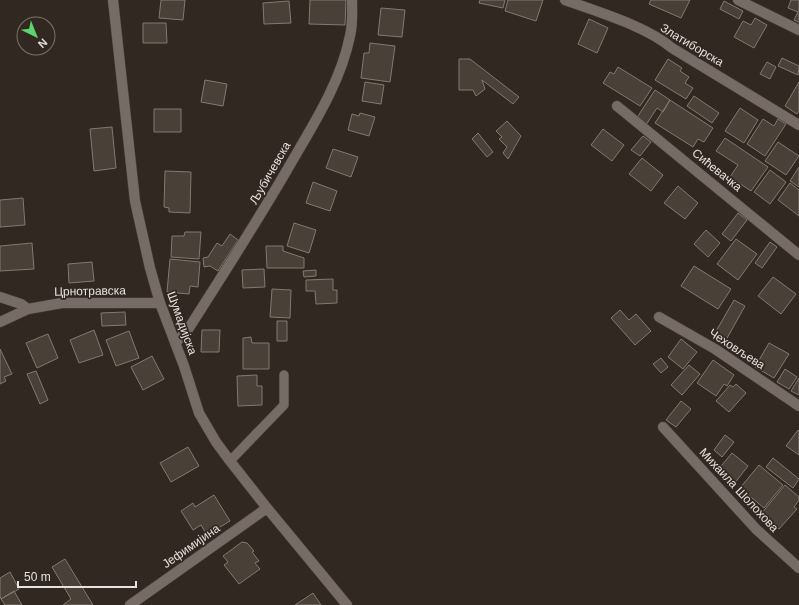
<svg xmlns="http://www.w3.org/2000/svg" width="799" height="605" font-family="Arial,sans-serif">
  <rect width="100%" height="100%" fill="#322822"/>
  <path fill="#494138" stroke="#827970" d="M161,0H185L183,20L159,18Z
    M310,0H346L345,25L309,24Z
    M480,0H505L503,8L479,3Z
    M508,0H543L536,21L505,11Z
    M651,0H690L681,18L649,4Z
    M791,0H799V22L794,20L798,12L788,8Z
    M289,1L291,23L264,24L263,3Z
    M724,1L743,11L739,19L720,9Z
    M381,8L405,10L402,37L378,35Z
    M755,18L767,25L754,48L734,37L743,21L751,25Z
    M589,19L608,28L597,53L578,44Z
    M143,23H166L167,43H143Z
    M370,43L395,46L390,82L361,78L364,53H369Z
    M782,58L799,66L798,75L778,66Z
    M459,59H470L519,97L513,104L482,80L485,89L476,96L473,90H459Z
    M668,59L682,68L680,71L689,77L685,83L693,88L686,99L655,80Z
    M767,62L776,67L770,79L760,74Z
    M618,67L652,88L640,106L603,83L610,72L614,74Z
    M205,80L227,84L223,106L201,102Z
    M365,82L384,85L381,104L362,101Z
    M799,82V111L797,114L785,106Z
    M655,90L670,100L663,112L657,108L646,125L636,119Z
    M694,96L719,113L712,123L687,106Z
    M670,100L713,128L704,142L698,139L693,147L655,123Z
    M740,108L758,120L744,143L725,131Z
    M154,109H181V132H154Z
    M360,113L375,117L369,136L348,130L352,114L359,116Z
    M763,119L774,126L778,119L786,124L765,156L747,144Z
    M507,121L521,136L508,159L503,153L507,147L499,139L502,137L496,131Z
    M112,127L116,168L94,171L90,129Z
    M603,129L624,145L612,161L591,145Z
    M478,133L493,152L487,157L472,139Z
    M643,136L651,142L640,156L631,150Z
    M725,138L768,167L751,191L730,177L738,165L716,151Z
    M778,142L799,156L786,175L765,161Z
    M333,149L358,157L351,177L326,168Z
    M642,158L663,175L651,191L629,174Z
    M799,167V187L790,181Z
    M770,170L786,182L770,204L754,192Z
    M165,171L191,172L190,213L169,212V208L164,207Z
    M313,182L337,191L330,211L306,203Z
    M790,183L799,190V216L778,200Z
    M678,186L698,203L685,219L664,203Z
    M23,198L25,225L0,227V200Z
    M738,213L747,220L731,241L722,234Z
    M294,223L316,230L309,253L287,246Z
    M706,230L720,243L708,257L694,244Z
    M185,232H201L199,259L171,257L172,236H184Z
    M230,234L238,240L218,271L210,266L204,267L203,258L208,257L217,243L222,246Z
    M736,239L757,254L738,280L717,264Z
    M770,242L777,247L762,268L755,263Z
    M32,243L34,269L0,271V246Z
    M266,246H283V251L304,258V268H267Z
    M170,259L200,262L198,287L190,286L189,294L167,292Z
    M92,262L94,281L69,283L68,264Z
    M694,266L731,289L718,309L681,286Z
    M264,269L265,287L243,288L242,270Z
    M316,270V276L304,277L303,271Z
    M773,277L796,294L781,314L758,296Z
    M333,279V290H337V303L316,304L315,291H306V280Z
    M272,289L291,290L290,318L270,317Z
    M734,300L745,306L726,340L715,333Z
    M620,310L629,320L636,314L651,331L635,345L611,318Z
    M125,312L126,325L102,326L101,313Z
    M277,321H287V341H277Z
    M94,330L103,355L79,363L70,340Z
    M202,330H220L219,352H201Z
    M129,331L139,358L116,366L106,340Z
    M48,334L58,358L37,368L26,343Z
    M251,337L252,343H269V369H243V338Z
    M681,339L697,352L683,369L668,357Z
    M769,343L789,354L774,378L755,367Z
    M0,349L12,374L4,377L6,381L0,384Z
    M152,356L164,379L143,390L131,367Z
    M661,358L668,367L661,373L653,364Z
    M713,360L734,375L727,386L724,384L716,396L697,383Z
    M689,365L700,374L682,395L671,385Z
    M785,369L797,377L789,389L777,382Z
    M36,371L48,400L40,404L27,374Z
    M257,375V386H262V405L238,406L237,376Z
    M799,378V395L791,391Z
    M736,384L746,393L729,412L716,401L730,385L733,387Z
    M681,401L691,409L676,427L666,420Z
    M798,430L799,431V455L786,446Z
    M725,435L734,442L722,457L714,450Z
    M188,447L199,466L171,482L160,463Z
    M732,453L748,466L734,484L717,471Z
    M773,458L799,479L793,488L766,467Z
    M759,465L783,485L764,508L740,488Z
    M785,485L799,497V500L794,507L797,509L779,529L761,514Z
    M214,495L230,521L207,535L201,525L193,530L181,511L193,503L195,507Z
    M242,542L247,543L254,551L252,552L259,561L255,563L260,569L239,584L224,565L228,562L223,556Z
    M65,559L93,605H63L71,599L52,567Z
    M10,572L19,589L1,599L0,596V578Z
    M14,591L22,605H5L1,599Z
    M313,593L321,605H295Z"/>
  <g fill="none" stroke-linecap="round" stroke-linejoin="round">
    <g stroke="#4f4641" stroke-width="10">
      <path id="service" d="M230,461L284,405V375"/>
    </g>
    <g stroke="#4f4641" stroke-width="11">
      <path id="minor" d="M113,0L135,201L150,268L160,303L184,366L199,413L216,442L230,461L267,508L347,605
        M565,0C598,12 646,26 672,48L799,125
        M738,0L799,30
        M617,106L799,255
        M0,297L21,304L28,309
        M659,317L715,349L799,406
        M0,322L28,309L62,303H160
        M175,343L187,331C221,278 255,225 287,170C311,128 340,85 350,36C353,24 352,12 352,0
        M663,427L756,529L799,568
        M130,605L267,508"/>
    </g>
    <use href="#service" stroke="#776b65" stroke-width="9"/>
    <use href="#minor" stroke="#776b65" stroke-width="10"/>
  </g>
  <g text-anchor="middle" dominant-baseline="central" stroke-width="3.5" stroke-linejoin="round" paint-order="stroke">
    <g font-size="12" fill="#e7e0dc" stroke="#322822">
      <text transform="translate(692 45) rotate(31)">Златиборска</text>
      <text transform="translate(717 170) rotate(39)">Сићевачка</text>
      <text transform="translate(270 173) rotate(-60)">Љубичевска</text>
      <text transform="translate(90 291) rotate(-1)">Црнотравска</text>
      <text transform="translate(182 323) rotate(70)">Шумадијска</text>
      <text transform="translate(737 349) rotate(33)">Чеховљева</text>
      <text transform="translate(739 490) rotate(47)">Михаила Шолохова</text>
      <text transform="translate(191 546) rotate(-35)">Јефимијина</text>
    </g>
  </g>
  <g transform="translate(36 36) rotate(137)"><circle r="19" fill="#322822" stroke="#7a726c"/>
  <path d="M0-3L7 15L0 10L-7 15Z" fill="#5ed56c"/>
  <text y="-6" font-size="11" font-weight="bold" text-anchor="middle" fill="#e7e0dc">N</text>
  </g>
  <path d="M18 581v6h118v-6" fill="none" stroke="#e7e0dc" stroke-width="2"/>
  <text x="24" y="581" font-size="12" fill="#e7e0dc" stroke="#322822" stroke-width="3" paint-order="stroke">50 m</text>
</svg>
